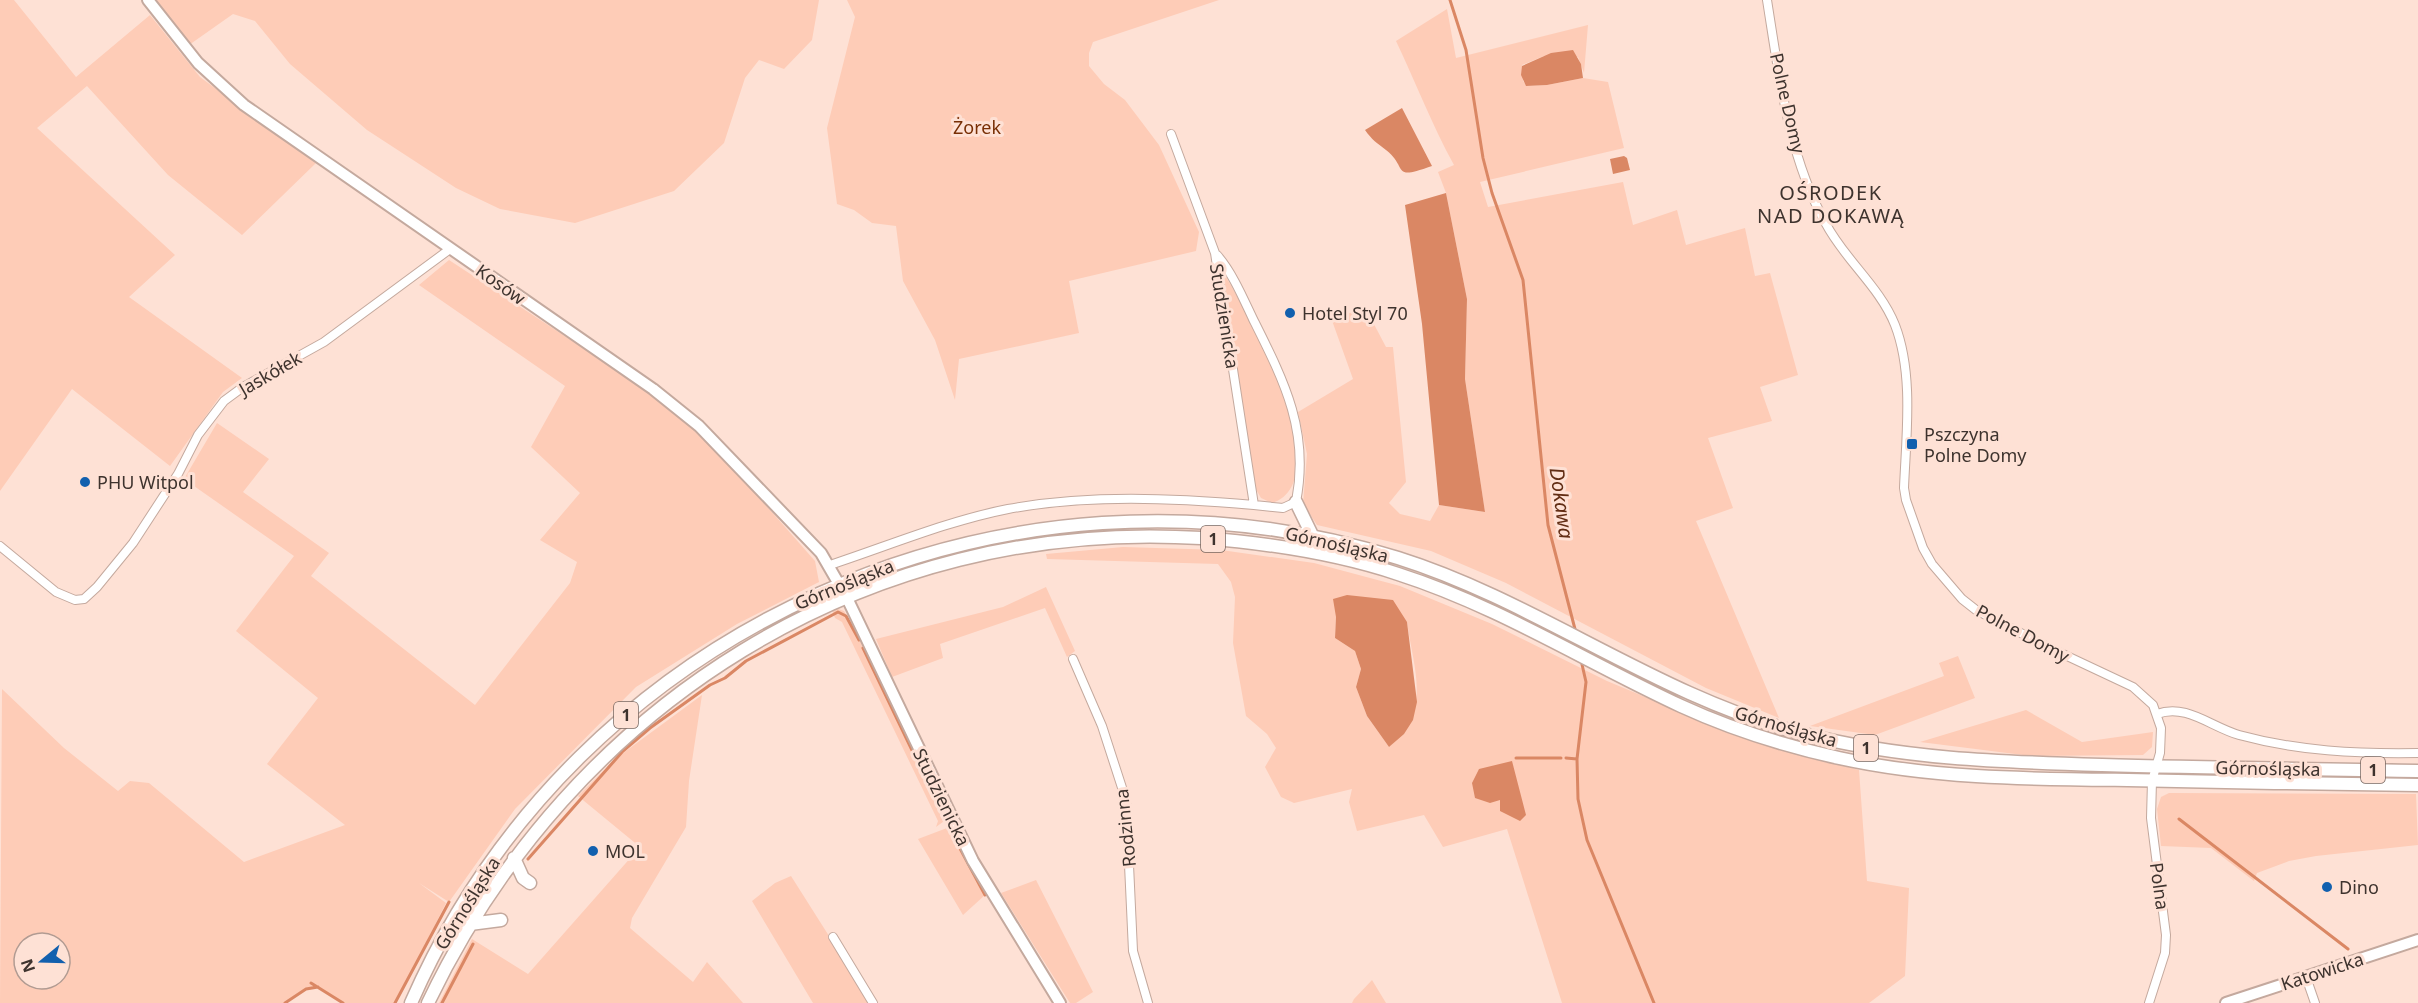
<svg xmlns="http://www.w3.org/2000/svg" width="2418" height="1003" font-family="'Noto Sans',sans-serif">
  <rect width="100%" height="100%" fill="#fee1d5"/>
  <path fill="#feccb7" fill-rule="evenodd" d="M0,0H14L76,77L150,15L200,77L316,163L242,235L168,175L87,86L37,128L175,255L129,297L242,378L223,392L170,466L72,389L0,491Z
    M154,0H819L812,40L784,69L759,60L745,78L724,143L674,191L575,223L500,209L456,188L367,130L290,64L255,21L233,14L189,45Z
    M847,0H1219L1093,42L1089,53V66L1104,84L1125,100L1159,145L1199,232L1196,251L1069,281L1079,333L959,359L955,400L935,340L903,281L896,226L872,223L854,210L837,204L827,128L855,17Z
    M1447,9L1456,58L1588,25L1584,73L1578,57L1544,56L1522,65L1523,81L1527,86L1547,85L1583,78L1608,82L1624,148L1480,182L1488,207L1623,182L1633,225L1677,210L1686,245L1745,228L1755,276L1770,273L1798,375L1760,387L1772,421L1708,438L1733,508L1696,521L1779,718L1706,688L1506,583L1431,551L1317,525L1303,504L1307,454L1298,412L1353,379L1330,315L1367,311L1386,347H1393L1406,482L1389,503L1400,514L1430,521L1439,505L1485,512L1465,379L1467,299L1446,193L1438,172L1454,165C1432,125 1416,83 1396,41Z
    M449,260L688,417L815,561L819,582L737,624L636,687L515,809L449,902L419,883L446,903L396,1003H343L318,987L306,989L285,1003H0L2,689L64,748L118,791L130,781L149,783L244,862L345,825L267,764L318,698L236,631L294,556L184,479L217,423L269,459L243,492L329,553L311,576L475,705L570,583L577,562L540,540L580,493L531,447L565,386L419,285ZM24,943H60V979H24Z
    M1222,270C1244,307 1342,480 1272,503L1261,498L1254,486Z
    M1123,547L1221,550L1314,563L1400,586L1492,624L1607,681L1741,737L1859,770L1867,881L1909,888L1905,976L1869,1003H1562L1507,829L1443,847L1424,815L1357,831L1349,802L1352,789L1294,803L1281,797L1265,767L1276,748L1267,734L1246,716L1233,643L1235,597L1231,582L1218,564L1047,559L1046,554ZM1336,617L1407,622C1414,672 1432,709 1389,747L1367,716L1356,687L1361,669L1355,651L1335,638Z
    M1046,587L1075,651L1067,657L1045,608L940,644L943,658L892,677L876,639L1003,607Z
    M835,608L844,611L855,629L947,819L936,827L938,821L842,622L835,618L832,610Z
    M1958,656L1975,698L1875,735L1810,726L1944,676L1939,663Z
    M702,695L689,781L686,827L632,918L630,928L693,982L707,962L743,1003H439L472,939L528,974L640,847L578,796L615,759Z
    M2026,710L2082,742L2153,732L2152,747L2143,755L2031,756L1920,742Z
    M2169,793L2416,794L2418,845L2316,856L2289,861L2257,873L2254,881L2211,848L2161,846L2157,809L2161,797Z
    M947,828L985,895L963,915L918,839Z
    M791,876L867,996L869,1003H813L752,901L775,883Z
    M1036,880L1093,992L1076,1003H1070L1001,893Z
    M1372,980L1386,1003H1352L1354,999Z"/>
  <path fill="#da8764" d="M1573,50L1581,64L1583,78L1547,85L1526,86L1521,75L1522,66L1551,53Z
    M1402,108L1432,166C1390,181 1409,168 1386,150C1377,143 1372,140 1365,130Z
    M1624,156L1627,158L1630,170L1613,174L1610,159Z
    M1446,193L1467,299L1465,379L1485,512L1439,505L1422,324L1405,205Z
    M1347,595L1393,600L1407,622L1417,702L1413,720L1404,734L1389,747L1367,716L1356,687L1361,669L1355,651L1335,638L1336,617L1333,599Z
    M1512,761L1526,815L1520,821L1500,811V800L1490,803L1475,798L1472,783L1479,769Z"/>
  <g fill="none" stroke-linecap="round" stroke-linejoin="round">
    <path stroke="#da8764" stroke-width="3" d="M1450,0L1466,50L1483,158L1492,193L1523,280L1548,525L1576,633
      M863,648L944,817
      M1581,660L1586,682L1577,759L1578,799L1587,840L1654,1003
      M1516,758H1561
      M1566,758L1577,759
      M2179,819L2348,949
      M949,828L985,895
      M528,859L623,751L650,728L710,685L725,678L746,661L838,612L846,616L859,640
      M311,983L343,1003
      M285,1003L306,989L318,987
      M395,1003L449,902
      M442,1003L473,944"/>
    <g stroke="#c4a99e" stroke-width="10">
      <path id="street" d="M1767,0C1779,75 1788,156 1826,224C1845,260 1880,287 1895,325C1914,374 1906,437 1904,488L1906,500L1923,548L1932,564L1962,599L1976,610L2050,648L2133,687L2153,705L2161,728L2160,753L2152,781L2151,818L2166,935L2165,953L2149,1003
        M1217,255C1232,272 1243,298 1253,319C1284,381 1310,431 1296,502L1283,508L1254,505
        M0,546L56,592L75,600L84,599L97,587L133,543L178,474L198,435L224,401L243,387L324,342L450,249
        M830,565C888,546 947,521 1008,509C1089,494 1173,498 1254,505L1215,253L1171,134
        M1073,659L1102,726L1126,800L1133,951L1148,1003
        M2157,714C2186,703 2211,727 2239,735C2298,751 2357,754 2418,753
        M833,937L873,1003
        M2306,977L2315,1003"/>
    </g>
    <g stroke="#c4a99e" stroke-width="14">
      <path id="secondary" d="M148,0L198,63L244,105L653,389L699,426L821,553L847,598L973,861L1060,1003
        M2226,1003L2418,940"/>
    </g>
    <g stroke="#c4a99e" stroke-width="15">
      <path id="primary" d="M1296,502L1313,537
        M514,858L523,878L530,883
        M470,924L501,920
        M411,1003C575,626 1008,436 1398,558C1538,602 1657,696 1800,733C1900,759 2000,762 2102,765C2207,768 2313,769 2418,771
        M428,1003C571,704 867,517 1201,538C1267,543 1335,553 1398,574C1498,606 1586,662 1681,706C1731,729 1785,746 1839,758C1934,779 2031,779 2128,780C2225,782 2321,784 2418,785"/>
    </g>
    <use href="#street" stroke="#fff" stroke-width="8"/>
    <use href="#secondary" stroke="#fff" stroke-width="10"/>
    <use href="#primary" stroke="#fff" stroke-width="12"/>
  </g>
  <g fill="#1260ae" stroke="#fee1d5" stroke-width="2">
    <circle cx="1290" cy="313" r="6"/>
    <rect x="1906" y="438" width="12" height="12" rx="3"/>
    <circle cx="85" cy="482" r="6"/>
    <circle cx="593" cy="851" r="6"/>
    <circle cx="2327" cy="887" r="6"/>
  </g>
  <g text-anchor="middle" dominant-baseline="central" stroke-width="6" stroke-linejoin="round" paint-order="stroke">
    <g fill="#fee1d5" stroke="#786760" stroke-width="1.5">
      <rect x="1201" y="526" width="24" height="26" rx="4.5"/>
      <rect x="614" y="702" width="24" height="26" rx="4.5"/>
      <rect x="1854" y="735" width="24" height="26" rx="4.5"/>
      <rect x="2361" y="757" width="24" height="26" rx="4.5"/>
    </g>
    <g font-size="16" font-weight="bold" fill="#3e332e">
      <text x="1213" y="539">1</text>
      <text x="626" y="715">1</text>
      <text x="1866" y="748">1</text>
      <text x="2373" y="770">1</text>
    </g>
    <g font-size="18" fill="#3e332e" stroke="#fee1d5">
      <text transform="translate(1788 103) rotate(77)">Polne Domy</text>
      <text transform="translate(501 284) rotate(35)">Kosów</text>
      <text transform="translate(1225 316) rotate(81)">Studzienicka</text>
      <text transform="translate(270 373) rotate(-30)">Jaskółek</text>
      <text transform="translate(1337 544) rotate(13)">Górnośląska</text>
      <text transform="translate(844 584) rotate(-22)">Górnośląska</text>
      <text transform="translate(2023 633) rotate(28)">Polne Domy</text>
      <text transform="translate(1786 726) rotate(16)">Górnośląska</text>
      <text transform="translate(2268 768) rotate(1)">Górnośląska</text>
      <text transform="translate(942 797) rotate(64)">Studzienicka</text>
      <text transform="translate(1125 828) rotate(-96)">Rodzinna</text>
      <text transform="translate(2160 886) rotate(82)">Polna</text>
      <text transform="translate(467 903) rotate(-58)">Górnośląska</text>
      <text transform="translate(2322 971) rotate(-18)">Katowicka</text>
    </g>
    <g font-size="18" fill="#792f05" stroke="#fee1d5">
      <text x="977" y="127">Żorek</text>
    </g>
    <g font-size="18" fill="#3e332e" stroke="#fee1d5" text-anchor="start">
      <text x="1302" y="313">Hotel Styl 70</text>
      <text x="1924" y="434">Pszczyna<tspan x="1924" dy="21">Polne Domy</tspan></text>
      <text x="97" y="482">PHU Witpol</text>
      <text x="605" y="851">MOL</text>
      <text x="2339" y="887">Dino</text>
    </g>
    <g font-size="20" letter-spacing="1.5" fill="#3e332e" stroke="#fee1d5">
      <text x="1831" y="192">OŚRODEK<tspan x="1831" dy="23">NAD DOKAWĄ</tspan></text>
    </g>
    <g font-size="20" font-style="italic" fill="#622d14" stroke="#fee1d5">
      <text transform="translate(1562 503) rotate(82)">Dokawa</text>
    </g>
  </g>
  <g transform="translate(42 961) rotate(251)"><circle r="28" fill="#fee1d5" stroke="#b19b92" stroke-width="1.5"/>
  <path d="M0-4.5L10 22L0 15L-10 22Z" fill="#1260ae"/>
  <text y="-9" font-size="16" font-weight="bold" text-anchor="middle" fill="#3e332e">N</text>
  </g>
</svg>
